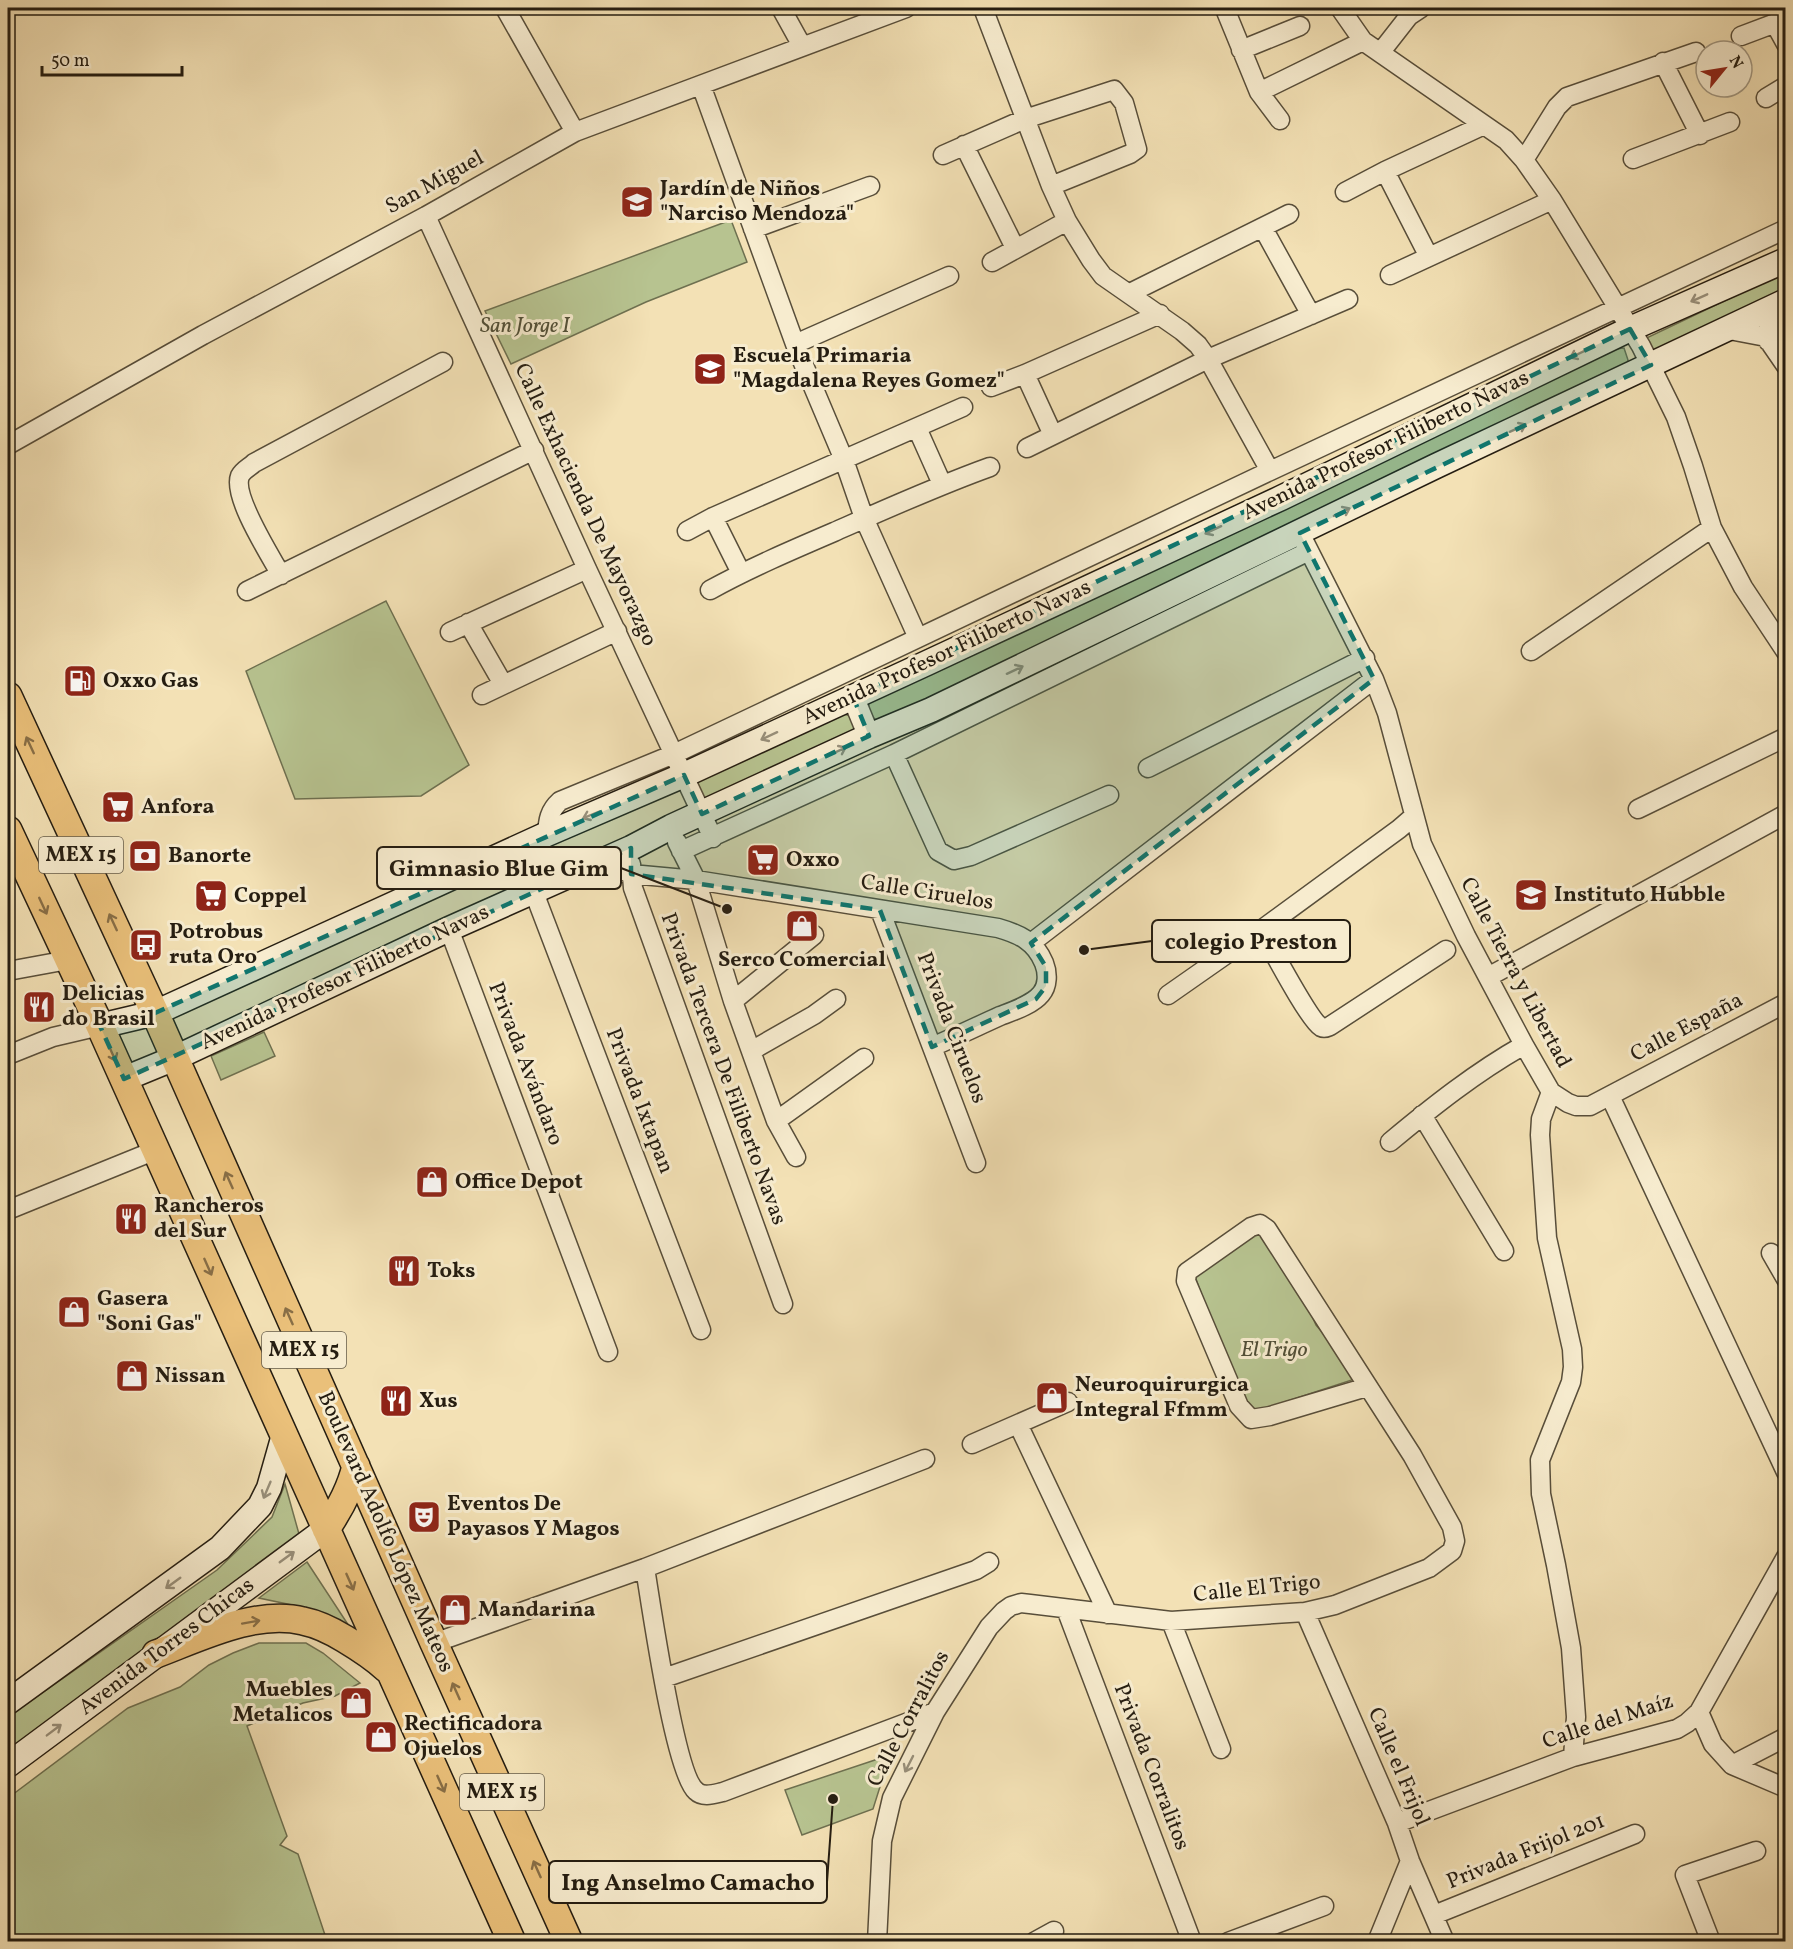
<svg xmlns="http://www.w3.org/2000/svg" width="1793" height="1949" font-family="Vollkorn,serif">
  <rect width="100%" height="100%" fill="#f3e1b5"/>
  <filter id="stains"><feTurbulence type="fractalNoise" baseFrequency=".00333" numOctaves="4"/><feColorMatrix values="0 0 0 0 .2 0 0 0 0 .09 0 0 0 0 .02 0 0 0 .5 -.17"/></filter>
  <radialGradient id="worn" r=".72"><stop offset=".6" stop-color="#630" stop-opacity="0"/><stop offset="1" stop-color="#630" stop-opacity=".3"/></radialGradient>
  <path fill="#b7c390" stroke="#6e7050" stroke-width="1.5" d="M731,220L747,262L646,302L511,364L485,311Z
    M1785,272V297L1648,362L1636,343Z
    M1624,348L1628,360L1626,371L880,723L870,715L868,699L1615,349Z
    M386,601L469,765L421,796L295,799L246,671Z
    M842,713L850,716L857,733L709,806L699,794L696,781Z
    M264,1032L275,1056L221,1080L211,1056Z
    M1254,1225L1290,1265L1316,1325L1361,1377L1245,1415L1192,1268Z
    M285,1484L299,1534L8,1750V1717L217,1570L272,1517Z
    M307,1562L349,1626L311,1609L259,1598Z
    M259,1643H306L323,1653L360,1683L335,1696L303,1703L247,1726L287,1836L280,1845L298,1854L327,1941H8V1798L128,1708L180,1687L209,1665L233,1653Z
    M890,1755L873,1809L802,1835L785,1790Z"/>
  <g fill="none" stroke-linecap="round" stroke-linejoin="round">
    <g stroke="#584e3a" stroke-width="21">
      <path id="minor" d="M505,8L575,132
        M781,8L802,46
        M983,8L1051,186L1067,221L1091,260L1103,276L1182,331L1198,345L1208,359L1270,471
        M1340,8L1363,41L1506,140L1524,160L1552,200L1641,346L1676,417L1693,466L1712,528L1743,587L1786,652
        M1225,9L1259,92L1280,120
        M1775,24L1786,44
        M1741,36L1786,19
        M1241,50L1300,26
        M1380,53L1409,16L1421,8
        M1663,62L1700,135
        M701,85L795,344L844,460L864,518L918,638
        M1259,92L1363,41
        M1766,98L1786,86
        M964,145L1015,248
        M943,155L1025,119L1114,90L1124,103L1137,149L1130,154L1051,186
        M1633,159L1730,122
        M1524,160L1557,107L1567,97L1696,52
        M1385,171L1429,257
        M1345,192L1385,171L1484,125
        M426,216L587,569L713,838
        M1263,228L1311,315
        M753,229L870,186
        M992,262L1067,221
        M1390,275L1552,200
        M1130,293L1289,214
        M1775,306L1766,337L1786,366
        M1724,329L1766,337
        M1768,341L1786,333
        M795,344L949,276
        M1025,374L1053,435
        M991,387L1025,374L1160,314
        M917,428L942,484
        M8,445L203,335L426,216L575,132L906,8
        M1027,448L1208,359L1348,299
        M713,517L741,573
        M687,531L713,517L963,407
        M1300,533L1374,679L1387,713L1422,844L1466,936L1524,1045L1551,1092L1568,1103L1576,1106H1590L1786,1003
        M281,575C270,555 232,496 240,476C243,470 250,467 254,463L443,362
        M710,590C750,568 792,550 834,532C886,509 937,486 990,467
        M247,591L534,450
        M468,623L503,684
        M450,632L587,569
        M1531,651L1712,528
        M482,695L617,631
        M894,754L938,851L954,860L971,856L1109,795
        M1148,768L1365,658
        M1638,809L1786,737
        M547,834C548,820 549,811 560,801L674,754L1270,471L1786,229
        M677,842L696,880L733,1001L776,1121L796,1157
        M681,851L894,754L1309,551
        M602,861L631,874L696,880L998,928C1019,934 1035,941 1044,963C1048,973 1048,986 1041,994C1032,1005 1013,1011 1000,1016C978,1026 955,1037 932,1047
        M631,864L633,888L783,1304
        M535,889L538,903L701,1330
        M880,910L976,1163
        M449,929L608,1352
        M1261,930C1271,947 1309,1020 1321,1027C1325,1029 1327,1027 1330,1026L1446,950
        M1031,943L1374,679
        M8,971L68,960
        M1488,977L1786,814
        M1168,995L1261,930L1399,829L1414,816
        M733,1001L814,935
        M751,1051L814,1015L836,999
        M8,1055L53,1037L100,1026
        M1551,1092L1541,1119L1540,1135L1547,1238L1572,1349L1573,1367L1571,1382L1540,1460L1541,1494L1556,1565L1571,1648L1576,1717L1573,1757
        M1610,1096L1786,1472
        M1422,1115L1504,1251
        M776,1121L864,1058
        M1390,1142C1432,1107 1476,1072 1524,1045
        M8,1210L156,1150
        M1771,1253L1786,1279
        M1018,1424L1108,1614
        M972,1444L1068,1402
        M645,1568C651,1604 675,1774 696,1791C703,1798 714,1794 723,1792L935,1712
        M1066,1609L1192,1942
        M1305,1612L1397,1823L1410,1861L1445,1942
        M1171,1621L1221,1749
        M434,1643L645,1568L925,1459
        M664,1678L976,1570L989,1562
        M1699,1712L1713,1744L1732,1765L1786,1788
        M1732,1765L1786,1737
        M1397,1823L1573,1757L1677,1729L1687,1723L1699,1712L1786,1557
        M1434,1915L1635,1834
        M877,1942L882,1841L892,1798L935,1712L989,1627L1004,1611L1011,1606L1021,1603L1030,1604L1171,1621L1305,1612L1335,1605L1429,1568L1452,1551L1455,1541L1452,1527L1412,1455L1267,1229L1260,1224L1251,1227L1187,1272L1186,1281L1239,1406L1251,1419L1270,1416L1367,1387
        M1034,1942L1054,1931
        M1228,1942L1324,1906
        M1377,1942L1410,1861
        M1711,1942L1685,1875L1756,1851"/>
    </g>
    <g stroke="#584e3a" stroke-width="24">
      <path id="tertiary" d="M853,697L869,736"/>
    </g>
    <g stroke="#251d11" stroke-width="27">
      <path id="secondary" d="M100,1026L155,1013L547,834L684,775L927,663L1281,498L1630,329L1786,260
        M124,1079L175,1058L449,929L631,848L671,827L869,736L931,710L1436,466L1786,301
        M8,1702L220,1548L260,1506L269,1488L284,1435
        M8,1765L326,1529"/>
    </g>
    <g stroke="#251d11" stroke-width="30">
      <path id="primary" d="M8,696L155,1013L434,1643L569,1942
        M8,830L100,1026L512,1942
        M326,1529C339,1510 351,1488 356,1466
        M156,1654C199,1638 256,1609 303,1621C318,1624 332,1631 345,1639C360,1648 374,1657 387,1669"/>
    </g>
    <use href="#minor" stroke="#f7eccf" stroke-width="18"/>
    <use href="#tertiary" stroke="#f7eccf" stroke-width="21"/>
    <use href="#secondary" stroke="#f7eccf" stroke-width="24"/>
    <use href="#primary" stroke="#eac07a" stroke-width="27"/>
  </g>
  <defs><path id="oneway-shaft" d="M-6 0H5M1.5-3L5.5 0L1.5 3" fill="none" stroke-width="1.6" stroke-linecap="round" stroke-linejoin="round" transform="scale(1.5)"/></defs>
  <g stroke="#988f7a">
    <use href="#oneway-shaft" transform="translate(1699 298) rotate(156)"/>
    <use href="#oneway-shaft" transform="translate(1578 354) rotate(154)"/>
    <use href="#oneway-shaft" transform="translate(1518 428) rotate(-25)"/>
    <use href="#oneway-shaft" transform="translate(1342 512) rotate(-26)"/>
    <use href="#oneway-shaft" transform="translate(1213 530) rotate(155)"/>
    <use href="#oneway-shaft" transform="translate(1015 670) rotate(-25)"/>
    <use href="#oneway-shaft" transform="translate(769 736) rotate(155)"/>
    <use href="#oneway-shaft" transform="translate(838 751) rotate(-25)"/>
    <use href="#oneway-shaft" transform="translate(591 815) rotate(157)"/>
    <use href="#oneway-shaft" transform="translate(267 1490) rotate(113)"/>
    <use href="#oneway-shaft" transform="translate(287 1557) rotate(-36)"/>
    <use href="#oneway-shaft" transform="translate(173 1583) rotate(144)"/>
    <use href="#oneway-shaft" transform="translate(54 1730) rotate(-37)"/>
    <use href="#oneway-shaft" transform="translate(909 1764) rotate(117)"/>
  </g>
  <g stroke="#886e46">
    <use href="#oneway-shaft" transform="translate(30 745) rotate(-115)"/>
    <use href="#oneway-shaft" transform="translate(43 906) rotate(65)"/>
    <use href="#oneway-shaft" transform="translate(113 922) rotate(-115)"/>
    <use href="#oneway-shaft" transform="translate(112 1053) rotate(66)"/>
    <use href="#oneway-shaft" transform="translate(229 1180) rotate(-114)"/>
    <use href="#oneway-shaft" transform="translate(208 1267) rotate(66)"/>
    <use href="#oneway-shaft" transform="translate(289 1316) rotate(-114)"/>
    <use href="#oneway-shaft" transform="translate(350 1582) rotate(66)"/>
    <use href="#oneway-shaft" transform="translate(251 1622) rotate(-10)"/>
    <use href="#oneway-shaft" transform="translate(456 1691) rotate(-114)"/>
    <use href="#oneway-shaft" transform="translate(441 1784) rotate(66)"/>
    <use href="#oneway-shaft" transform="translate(537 1869) rotate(-114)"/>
  </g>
  <path fill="#0f766e" fill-opacity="0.2" stroke="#0f766e" stroke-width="4.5" stroke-dasharray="12 8" stroke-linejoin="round" d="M1630,329L1651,365L1300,533L1374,679L1031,943L1046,967V986L1036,999L932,1047L880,910L631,874V848L124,1079L100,1026L155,1013L684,775L702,814L869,736L853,697Z"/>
  <defs>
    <g id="school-square" transform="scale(1.725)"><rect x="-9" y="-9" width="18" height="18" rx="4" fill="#8f2418" stroke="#f7eccf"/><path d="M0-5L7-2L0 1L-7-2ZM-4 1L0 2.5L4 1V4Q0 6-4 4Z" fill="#fff"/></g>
    <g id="fuel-square" transform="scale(1.725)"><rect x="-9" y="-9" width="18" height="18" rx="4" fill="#8f2418" stroke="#f7eccf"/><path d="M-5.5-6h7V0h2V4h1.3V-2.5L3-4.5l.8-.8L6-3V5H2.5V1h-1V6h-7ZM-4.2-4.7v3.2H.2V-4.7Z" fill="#fff"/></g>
    <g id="supermarket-square" transform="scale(1.725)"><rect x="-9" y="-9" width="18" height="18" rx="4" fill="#8f2418" stroke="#f7eccf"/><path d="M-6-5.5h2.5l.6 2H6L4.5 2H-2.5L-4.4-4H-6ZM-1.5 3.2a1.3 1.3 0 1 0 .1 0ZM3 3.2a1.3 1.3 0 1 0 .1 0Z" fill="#fff"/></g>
    <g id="bank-square" transform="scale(1.725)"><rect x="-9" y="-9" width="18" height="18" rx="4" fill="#8f2418" stroke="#f7eccf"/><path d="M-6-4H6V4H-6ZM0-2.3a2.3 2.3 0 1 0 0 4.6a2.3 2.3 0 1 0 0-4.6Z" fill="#fff"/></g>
    <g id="shop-square" transform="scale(1.725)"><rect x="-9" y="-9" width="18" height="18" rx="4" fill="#8f2418" stroke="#f7eccf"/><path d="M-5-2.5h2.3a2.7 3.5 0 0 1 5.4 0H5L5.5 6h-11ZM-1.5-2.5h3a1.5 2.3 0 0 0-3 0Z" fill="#fff"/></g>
    <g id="bus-square" transform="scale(1.725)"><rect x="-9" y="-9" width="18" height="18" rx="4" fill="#8f2418" stroke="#f7eccf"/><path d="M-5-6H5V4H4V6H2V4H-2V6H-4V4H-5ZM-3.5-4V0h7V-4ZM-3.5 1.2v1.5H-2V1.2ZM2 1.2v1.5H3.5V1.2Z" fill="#fff"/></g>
    <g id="restaurant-square" transform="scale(1.725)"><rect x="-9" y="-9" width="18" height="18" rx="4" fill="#8f2418" stroke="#f7eccf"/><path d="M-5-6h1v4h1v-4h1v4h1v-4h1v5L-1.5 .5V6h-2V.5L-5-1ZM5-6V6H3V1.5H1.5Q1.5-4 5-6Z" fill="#fff"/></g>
    <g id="theatre-square" transform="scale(1.725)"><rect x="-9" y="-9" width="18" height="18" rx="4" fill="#8f2418" stroke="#f7eccf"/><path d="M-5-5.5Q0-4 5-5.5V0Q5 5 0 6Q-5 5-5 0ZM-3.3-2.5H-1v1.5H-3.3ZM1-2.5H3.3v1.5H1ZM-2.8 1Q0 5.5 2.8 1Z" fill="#fff"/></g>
  </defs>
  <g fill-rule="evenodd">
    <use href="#school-square" x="637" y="202"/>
    <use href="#school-square" x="710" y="369"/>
    <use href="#fuel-square" x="80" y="681"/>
    <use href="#supermarket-square" x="118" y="807"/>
    <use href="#bank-square" x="145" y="856"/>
    <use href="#supermarket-square" x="763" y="860"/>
    <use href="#school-square" x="1531" y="895"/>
    <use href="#supermarket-square" x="211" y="896"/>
    <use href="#shop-square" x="802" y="926"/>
    <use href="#bus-square" x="146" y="945"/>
    <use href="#restaurant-square" x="39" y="1007"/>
    <use href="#shop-square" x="432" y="1182"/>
    <use href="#restaurant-square" x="131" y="1219"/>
    <use href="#restaurant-square" x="404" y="1271"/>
    <use href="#shop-square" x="74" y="1312"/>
    <use href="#shop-square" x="132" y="1376"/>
    <use href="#shop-square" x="1052" y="1398"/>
    <use href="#restaurant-square" x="396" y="1401"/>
    <use href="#theatre-square" x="424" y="1517"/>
    <use href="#shop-square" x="455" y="1610"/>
    <use href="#shop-square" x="356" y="1703"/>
    <use href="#shop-square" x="381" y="1737"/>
  </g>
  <g text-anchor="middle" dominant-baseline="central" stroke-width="6" stroke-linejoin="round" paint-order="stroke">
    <g fill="#f7eccf" stroke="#645b4a" stroke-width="1.5">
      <rect x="39" y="837" width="84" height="36" rx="4.5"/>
      <rect x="262" y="1332" width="84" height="36" rx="4.5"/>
      <rect x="460" y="1774" width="84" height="36" rx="4.5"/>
    </g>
    <g font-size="21" font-weight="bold" fill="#251d11">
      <text x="81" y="855">MEX 15</text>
      <text x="304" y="1350">MEX 15</text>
      <text x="502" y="1792">MEX 15</text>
    </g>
    <g font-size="22" fill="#251d11" stroke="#f7eccf">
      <text transform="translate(435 183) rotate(-29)">San Miguel</text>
      <text transform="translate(1386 446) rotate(-26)">Avenida Profesor Filiberto Navas</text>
      <text transform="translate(585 505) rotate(65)">Calle Exhacienda De Mayorazgo</text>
      <text transform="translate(947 653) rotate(-25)">Avenida Profesor Filiberto Navas</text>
      <text transform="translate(927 893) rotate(9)">Calle Ciruelos</text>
      <text transform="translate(1515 973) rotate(62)">Calle Tierra y Libertad</text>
      <text transform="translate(345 978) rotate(-25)">Avenida Profesor Filiberto Navas</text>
      <text transform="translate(951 1028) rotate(69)">Privada Ciruelos</text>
      <text transform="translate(1687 1028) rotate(-28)">Calle España</text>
      <text transform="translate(525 1064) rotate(69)">Privada Avándaro</text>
      <text transform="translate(723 1069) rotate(70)">Privada Tercera De Filiberto Navas</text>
      <text transform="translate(639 1101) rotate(69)">Privada Ixtapan</text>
      <text transform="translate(385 1532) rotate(66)">Boulevard Adolfo López Mateos</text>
      <text transform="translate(1257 1589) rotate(-6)">Calle El Trigo</text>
      <text transform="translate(167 1647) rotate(-37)">Avenida Torres Chicas</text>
      <text transform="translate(909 1719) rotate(-62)">Calle Corralitos</text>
      <text transform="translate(1608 1722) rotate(-18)">Calle del Maíz</text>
      <text transform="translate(1151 1767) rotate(69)">Privada Corralitos</text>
      <text transform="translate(1398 1767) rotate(67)">Calle el Frijol</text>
      <text transform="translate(1526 1852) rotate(-22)">Privada Frijol 201</text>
    </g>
    <g font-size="22" font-weight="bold" fill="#251d11" stroke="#f7eccf" text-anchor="start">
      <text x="660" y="189">Jardín de Niños<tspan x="660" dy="25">"Narciso Mendoza"</tspan></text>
      <text x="733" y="356">Escuela Primaria<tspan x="733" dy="25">"Magdalena Reyes Gomez"</tspan></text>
      <text x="103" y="681">Oxxo Gas</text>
      <text x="141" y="807">Anfora</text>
      <text x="168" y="856">Banorte</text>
      <text x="786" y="860">Oxxo</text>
      <text x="1554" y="895">Instituto Hubble</text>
      <text x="234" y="896">Coppel</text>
      <text x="169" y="932">Potrobus<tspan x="169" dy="25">ruta Oro</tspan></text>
      <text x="802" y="960" text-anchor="middle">Serco Comercial</text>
      <text x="62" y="994">Delicias<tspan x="62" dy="25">do Brasil</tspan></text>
      <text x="455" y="1182">Office Depot</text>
      <text x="154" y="1206">Rancheros<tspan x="154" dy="25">del Sur</tspan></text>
      <text x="427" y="1271">Toks</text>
      <text x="97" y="1299">Gasera<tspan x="97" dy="25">"Soni Gas"</tspan></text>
      <text x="155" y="1376">Nissan</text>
      <text x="1075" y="1385">Neuroquirurgica<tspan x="1075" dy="25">Integral Ffmm</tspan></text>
      <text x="419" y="1401">Xus</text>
      <text x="447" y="1504">Eventos De<tspan x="447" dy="25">Payasos Y Magos</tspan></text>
      <text x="478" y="1610">Mandarina</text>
      <text x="333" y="1690" text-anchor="end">Muebles<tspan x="333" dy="25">Metalicos</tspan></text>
      <text x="404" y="1724">Rectificadora<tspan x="404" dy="25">Ojuelos</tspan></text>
    </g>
    <g font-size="22" font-style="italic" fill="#514f37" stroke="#f7eccf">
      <text x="525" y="326">San Jorge I</text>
      <text x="1274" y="1350">El Trigo</text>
    </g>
  </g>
  <path fill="none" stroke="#251d11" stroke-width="2" d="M727 909L621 868M1084 950L1152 941M833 1799L827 1882"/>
  <g fill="#251d11" stroke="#f7eccf" stroke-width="2">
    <circle cx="727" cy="909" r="6"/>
    <circle cx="1084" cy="950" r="6"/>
    <circle cx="833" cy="1799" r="6"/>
  </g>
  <g fill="#f7eccf" stroke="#251d11" stroke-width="2">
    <rect x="377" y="847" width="244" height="42" rx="6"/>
    <rect x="1152" y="920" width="198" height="42" rx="6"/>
    <rect x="549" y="1861" width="278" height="42" rx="6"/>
  </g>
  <g font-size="24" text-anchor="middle" font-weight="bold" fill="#251d11">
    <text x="499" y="876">Gimnasio Blue Gim</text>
    <text x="1251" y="949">colegio Preston</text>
    <text x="688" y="1890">Ing Anselmo Camacho</text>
  </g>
  <rect width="1793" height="1949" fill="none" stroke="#f3e1b5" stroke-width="30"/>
  <rect x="9" y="9" width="1775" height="1931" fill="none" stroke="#251d11" stroke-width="3"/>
  <rect x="15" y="15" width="1763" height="1919" fill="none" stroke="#251d11" stroke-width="1.5"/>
  <g transform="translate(1724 69) rotate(60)"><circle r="28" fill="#f7eccf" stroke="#a39983" stroke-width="1.5"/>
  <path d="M0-4.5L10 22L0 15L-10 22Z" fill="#8f2418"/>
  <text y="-9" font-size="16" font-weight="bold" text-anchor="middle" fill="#251d11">N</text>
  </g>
  <path d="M42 66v9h140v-9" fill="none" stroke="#251d11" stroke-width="3"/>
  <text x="51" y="66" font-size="18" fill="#251d11" stroke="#f7eccf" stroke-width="4.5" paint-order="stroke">50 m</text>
  <rect width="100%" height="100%" filter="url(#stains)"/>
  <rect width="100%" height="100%" fill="url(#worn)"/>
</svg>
